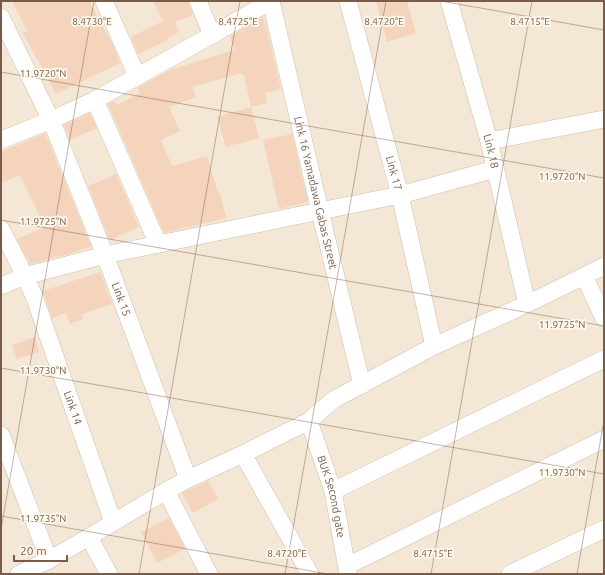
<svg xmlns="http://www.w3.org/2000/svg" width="605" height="575" font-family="Ubuntu,sans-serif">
  <rect width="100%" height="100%" fill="#fdf5e7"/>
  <path fill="#f5e7d5" d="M1,1H604V574H1Z"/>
  <path fill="#f4d4bd" d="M12,1H89L113,45L120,63L56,94L23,33L27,31Z
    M153,1H188L189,5L193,15L175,22L179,32L167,38L168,40L138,54L131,37L163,21Z
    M376,1H407L416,33L387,42Z
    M263,17L267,29L281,89L265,93L267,103L251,107L244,75H243L242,73L192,87L196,97L169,107L180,131L161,140L172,166L207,156L218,193L220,192L226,218L164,233L108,104L114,101L117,105L140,93L137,88L170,70L234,50L230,36Z
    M251,107L259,138L226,147L217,117Z
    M90,113L97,128L70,140L64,125Z
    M45,133L56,159H55L60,170L91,246L73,253L30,264L28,258H27L17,239L45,227L20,175L1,183V152Z
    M292,134L308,202L279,209L263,140Z
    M116,174L139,227L111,240L110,238L109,239L88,186Z
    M100,272L112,304L82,314L83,319L70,324L66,313L52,318L43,291Z
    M35,337L39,352L17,359L12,345Z
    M208,481L218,499L193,513L182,493Z
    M169,518L185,549L157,563L141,532Z"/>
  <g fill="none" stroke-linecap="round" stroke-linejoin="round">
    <g stroke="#d0bdab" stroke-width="18">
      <g id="street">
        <path d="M104,1L137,76"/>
        <path d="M198,1L212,35"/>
        <path id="s1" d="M271,1L320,211L362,385"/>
        <path id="s2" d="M348,1L400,195L434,346"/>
        <path id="s3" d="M449,1L489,141L527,304"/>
        <path id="s4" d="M1,17L51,120L105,255L188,479"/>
        <path d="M95,100L158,244"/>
        <path d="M1,140L51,120L95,100L212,35L271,1"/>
        <path d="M489,141L604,119"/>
        <path id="s5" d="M1,229L25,276L34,296L113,522"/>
        <path d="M584,276L604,318"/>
        <path d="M1,286L25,276L105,255L320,211L400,195L495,169"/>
        <path id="s6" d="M309,421L333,491L348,574"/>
        <path d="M1,435L49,560"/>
        <path d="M243,454L310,574"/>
        <path d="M166,491L209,574"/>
        <path d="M333,491L604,359"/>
        <path d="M89,537L109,574"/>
        <path d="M347,566L604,439"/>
        <path d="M19,574L49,560L89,537L166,491L188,479L243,454L309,421L333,400L434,346L527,304L604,266"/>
        <path d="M510,574L604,529"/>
      </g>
    </g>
    <use href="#street" stroke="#fff" stroke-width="17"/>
  </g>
  <path fill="none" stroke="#785b49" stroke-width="1" stroke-opacity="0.45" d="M441,1L604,30M1,72L604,178M1,220L604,326M1,368L604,474M1,516L328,574M1,529L94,1M139,574L240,1M285,574L386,1M431,574L532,1M577,574L604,420"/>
  <g text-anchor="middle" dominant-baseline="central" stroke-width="3.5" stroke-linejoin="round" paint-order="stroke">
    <g font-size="11" fill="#785b49" stroke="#fff9ee">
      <text stroke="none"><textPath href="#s3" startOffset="156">Link 18</textPath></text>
      <text stroke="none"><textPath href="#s2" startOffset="178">Link 17</textPath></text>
      <text stroke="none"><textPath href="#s1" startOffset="197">Link 16 Yamadawa Gabas Street</textPath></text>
      <text stroke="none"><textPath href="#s4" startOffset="307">Link 15</textPath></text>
      <text stroke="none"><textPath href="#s5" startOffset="193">Link 14</textPath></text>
      <text stroke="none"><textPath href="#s6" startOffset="79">BUK Second gate</textPath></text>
    </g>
  </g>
  <g font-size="10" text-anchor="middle" fill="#785b49" stroke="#fff9ee" stroke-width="3.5" stroke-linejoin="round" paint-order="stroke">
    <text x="238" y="25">8.4725°E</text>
    <text x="384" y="25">8.4720°E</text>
    <text x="530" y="25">8.4715°E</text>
    <text x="92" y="25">8.4730°E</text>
    <text x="43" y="77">11.9720°N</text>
    <text x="562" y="180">11.9720°N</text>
    <text x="43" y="225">11.9725°N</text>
    <text x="562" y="328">11.9725°N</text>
    <text x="43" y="374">11.9730°N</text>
    <text x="562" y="476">11.9730°N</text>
    <text x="43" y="522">11.9735°N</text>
    <text x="287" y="557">8.4720°E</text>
    <text x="433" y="557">8.4715°E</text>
  </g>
  <rect width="605" height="575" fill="none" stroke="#785b49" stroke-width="4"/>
  <path d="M14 555v6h53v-6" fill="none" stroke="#785b49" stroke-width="2"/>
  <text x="20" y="555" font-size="12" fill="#785b49" stroke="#fff9ee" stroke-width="3" paint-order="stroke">20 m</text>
</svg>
